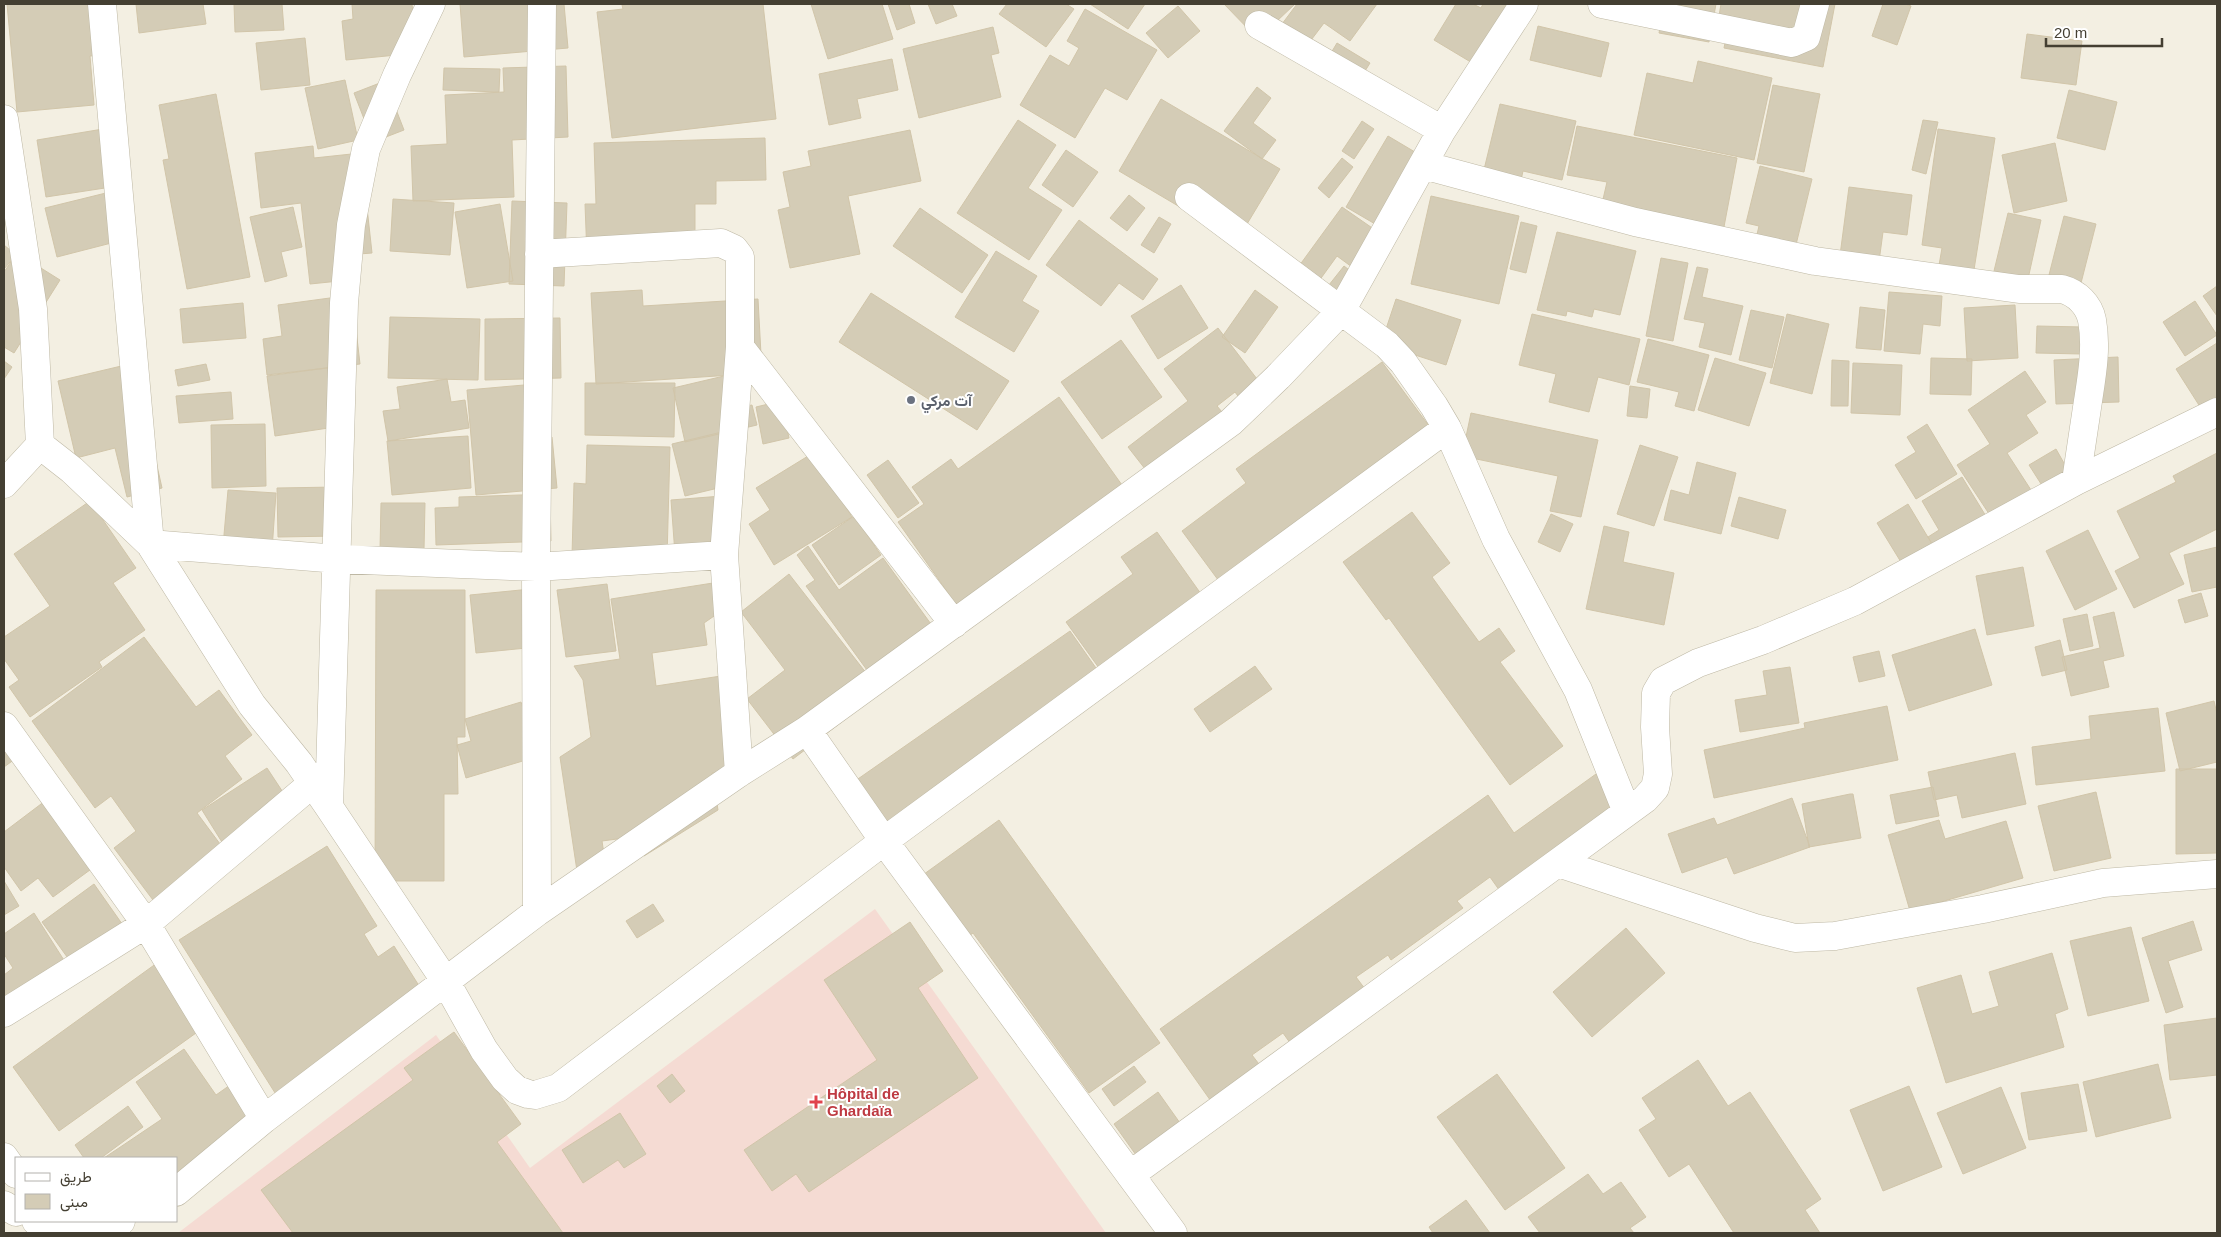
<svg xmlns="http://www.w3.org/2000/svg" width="2221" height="1237" font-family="Arial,Vazirmatn,sans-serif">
  <rect width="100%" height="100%" fill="#f3efe2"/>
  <path fill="#f5dbd3" d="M875,909L1106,1233H178L436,1035L530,1168Z"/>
  <path fill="#d4ccb6" stroke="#d1c5a9" d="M7,4H100L104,55L90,56L94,105L17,112Z
    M136,4H203L206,24L139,33Z
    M234,4H282L284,30L235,32Z
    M352,4H412L417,53L346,60L342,21L353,19Z
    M460,4H564L568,48L464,57Z
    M631,4H763L776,119L612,138L597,12L623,9L622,5Z
    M811,4H882L893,39L828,59Z
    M888,4H909L915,23L897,30Z
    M928,4H952L957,16L936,24Z
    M1007,4H1066L1074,9L1046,47L999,14Z
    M1090,4H1145L1128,29Z
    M1224,4H1295L1258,39Z
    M1297,4H1377L1350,41L1324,23L1296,60L1270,40Z
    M1456,4H1473L1481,8L1483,4H1517L1479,67L1434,40Z
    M1665,4H1716L1709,42L1659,33Z
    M1721,4H1835L1823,67L1724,48L1730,18L1719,16Z
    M1883,4H1905L1911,6L1897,45L1872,36Z
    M1178,6L1200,31L1168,58L1146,33Z
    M1085,9L1157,50L1127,100L1105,88L1075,138L1020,105L1050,55L1069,66L1079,48L1067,41Z
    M1538,26L1609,43L1601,77L1530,60Z
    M993,27L999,53L991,55L1001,97L919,118L903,49Z
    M2027,34L2082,41L2076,85L2021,78Z
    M305,38L310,85L261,90L256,43Z
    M1337,43L1370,63L1352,92L1319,73Z
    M892,59L898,90L857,99L861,118L829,125L819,74Z
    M1698,61L1772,78L1754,160L1634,135L1647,73L1693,83Z
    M566,66L568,137L512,140L514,197L413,201L411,146L447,144L445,95L504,92L503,68Z
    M444,68L500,69L499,92L443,90Z
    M345,80L358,140L318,149L305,88Z
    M385,81L404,130L373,142L354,93Z
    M1773,85L1820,94L1804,172L1757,163Z
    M1257,87L1271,98L1253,123L1276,140L1262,159L1224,131Z
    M2069,90L2117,102L2105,150L2057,138Z
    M216,94L250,277L187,289L163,160L169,159L159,105Z
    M1161,99L1280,169L1244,229L1185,210L1119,171Z
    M1500,104L1576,121L1562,180L1523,171L1518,194L1480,186Z
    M1018,120L1056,145L1028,188L1062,210L1029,260L957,213Z
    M1923,120L1938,122L1926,174L1912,170Z
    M1362,121L1374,129L1354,159L1342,151Z
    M1577,126L1737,158L1723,232L1601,208L1607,182L1567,175Z
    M109,128L118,186L46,197L37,140Z
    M1938,129L1995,138L1973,276L1938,271L1942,248L1922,245Z
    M910,130L921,181L848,196L860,254L790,268L778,210L790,207L783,172L811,166L808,151Z
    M1388,136L1425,158L1382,228L1346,207Z
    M765,138L766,180L716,181V204H695V231L587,256L585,204H596L594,143Z
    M2055,143L2067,201L2014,213L2002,155Z
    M313,146L314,158L361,153L372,253L346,255L349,280L310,284L301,203L261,208L255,153Z
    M1066,150L1098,172L1073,207L1042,185Z
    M1342,158L1353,167L1329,198L1318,188Z
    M1760,166L1812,179L1793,257L1754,247L1759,226L1746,223Z
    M1849,187L1912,195L1907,235L1883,232L1878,269L1839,263Z
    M110,192L123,240L57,257L45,208Z
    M1129,195L1145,208L1127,231L1110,218Z
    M1431,196L1519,216L1499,304L1411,284Z
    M393,199L454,203L450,255L390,251Z
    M512,201L567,203L564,286L509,284Z
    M500,204L513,281L467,288L455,212Z
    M293,207L302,247L281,252L287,276L265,282L250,217Z
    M1342,207L1378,232L1352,267L1337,256L1311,292L1291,277Z
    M920,208L988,255L962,293L893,246Z
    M2008,213L2041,220L2028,279L1994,271Z
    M2064,216L2096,224L2081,283L2049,275Z
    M1159,217L1171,224L1154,253L1141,245Z
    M1079,220L1158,279L1143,300L1119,283L1101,306L1046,265Z
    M1521,222L1537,226L1526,273L1510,269Z
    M1557,232L1636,251L1620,315L1594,309L1592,317L1567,311L1566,316L1537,310Z
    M4,245L16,255L4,269Z
    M996,251L1037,276L1022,301L1039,311L1014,352L955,317Z
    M17,253L60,280L14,353L4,347V272Z
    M1661,258L1688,263L1673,341L1646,336Z
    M1344,266L1362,280L1339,309L1321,295Z
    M1697,267L1708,269L1702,297L1743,306L1731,355L1699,347L1705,323L1684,319Z
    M1181,285L1208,328L1158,359L1131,316Z
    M2217,286V316L2203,296Z
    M642,290L643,306L758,299L762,373L596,384L591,293Z
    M1255,290L1278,307L1245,353L1222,337Z
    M1889,292L1942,296L1940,326L1923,324L1920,354L1884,351Z
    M871,293L1009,381L977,430L839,342Z
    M352,295L360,364L267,375L263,339L282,336L278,305Z
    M1396,299L1461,320L1446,365L1381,344Z
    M2195,301L2217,335L2185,356L2163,322Z
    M243,303L246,338L183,343L180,309Z
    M2015,305L2018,358L1967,361L1964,308Z
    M1860,307L1885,310L1881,350L1856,348Z
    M1751,310L1784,317L1772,368L1739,360Z
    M1532,314L1640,339L1629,385L1598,377L1589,412L1549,402L1556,374L1519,365Z
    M1787,314L1829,324L1812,394L1770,383Z
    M390,317L480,319L478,380L388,378Z
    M560,318L561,378L485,380V319Z
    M2037,326L2083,327L2082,354L2036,353Z
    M1218,328L1270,396L1249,411L1235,392L1217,406L1232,424L1156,483L1128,447L1188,401L1164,369Z
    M1648,339L1709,355L1694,411L1675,406L1679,392L1637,382Z
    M1121,340L1162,397L1102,439L1061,382Z
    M2217,343V405L2204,413L2176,369Z
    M2118,357L2119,402L2056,404L2054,360Z
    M1715,358L1766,373L1749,426L1698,410Z
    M1931,358L1972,359L1971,395L1930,394Z
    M1832,360L1849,361L1848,406H1831Z
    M4,361L12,367L4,379Z
    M1382,362L1437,437L1227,592L1182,531L1246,483L1236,469Z
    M134,363L162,488L127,497L115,448L76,458L58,381Z
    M1853,363L1902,365L1900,415L1851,413Z
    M206,364L210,380L178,386L175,370Z
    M334,367L342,426L275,436L267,376Z
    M2025,371L2046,402L2026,415L2038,433L2007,453L2031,490L1997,526L1957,465L1990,444L1968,410Z
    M724,376L731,409L752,405L757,425L685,442L673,388Z
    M447,379L451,402L465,400L469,428L388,441L383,411L400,409L397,387Z
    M585,383H675L674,437L585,435Z
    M524,385L529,439L552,437L557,488L476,495L467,390Z
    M1630,386L1650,389L1647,418L1627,416Z
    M231,392L233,419L179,423L176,396Z
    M1059,397L1137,506L970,624L898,522L924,504L912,487L951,459L958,469Z
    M781,401L789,438L763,444L756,407Z
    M1471,413L1598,440L1581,517L1550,511L1558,476L1462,456Z
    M265,424L266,486L212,488L211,425Z
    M1927,424L1957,474L1916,499L1895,465L1916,452L1907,437Z
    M722,432L735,484L685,496L672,444Z
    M468,436L471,488L392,495L387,441Z
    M587,445L670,447L667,558L572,556L574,483L586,484Z
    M1640,445L1678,457L1654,526L1617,514Z
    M2056,449L2069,472L2043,487L2029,465Z
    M813,453L852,517L774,565L749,524L770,510L756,488Z
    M2217,453V529L2169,553L2184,584L2134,608L2115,571L2140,558L2117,511L2176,482L2173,476Z
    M888,460L919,503L898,518L867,475Z
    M1697,462L1736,473L1721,534L1664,520L1671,490L1689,495Z
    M1962,477L1992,526L1940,557L1928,537L1939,530L1922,501Z
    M336,487L337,536L278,537L277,488Z
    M228,490L276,493L272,550L223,546Z
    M550,494L551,541L436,545L435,508L459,507V497Z
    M722,496L726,550L675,554L671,500Z
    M1739,497L1786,510L1778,539L1731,526Z
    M90,501L136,568L113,583L145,630L99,662L102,667L30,717L9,687L19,680L4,659V637L50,606L14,554Z
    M381,503H425L424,550H380Z
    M1908,504L1935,549L1904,567L1877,523Z
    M1412,512L1450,563L1432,577L1479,642L1499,628L1515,651L1500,662L1563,746L1510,785L1389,618L1386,620L1343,562Z
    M1551,514L1573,524L1560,552L1538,542Z
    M854,516L881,555L839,585L812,545Z
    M1604,526L1629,532L1623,562L1674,573L1664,625L1586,609Z
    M2088,530L2117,589L2075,610L2046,551Z
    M1157,532L1211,608L1109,682L1066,622L1133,574L1121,557Z
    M808,546L839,590L883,558L944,642L880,688L806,586L815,580L797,555Z
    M2217,547V587L2192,592L2184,555Z
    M2023,567L2034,626L1987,635L1976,576Z
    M789,574L881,692L793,759L747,699L785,670L741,612Z
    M713,583L717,614L704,623L707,645L652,653L656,686L734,674L748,768L712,773L718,810L644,856L632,837L602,841L607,874L580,891L560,757L591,737L583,680L574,666L620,659L611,599Z
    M607,584L616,651L566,657L557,590Z
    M541,588L547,646L476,653L470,595Z
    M376,590H465V737H457L458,794H444V881H375Z
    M2201,593L2208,616L2185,623L2178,600Z
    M2114,612L2124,656L2103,661L2109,687L2071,696L2062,657L2100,648L2093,617Z
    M2087,614L2093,646L2070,651L2063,619Z
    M1975,629L1992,685L1909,711L1892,655Z
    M1070,631L1110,688L895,838L855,781Z
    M144,637L196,707L219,690L252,735L225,756L242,779L197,813L229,856L159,908L114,848L136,831L111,796L95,808L32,721Z
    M2060,640L2067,670L2042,676L2035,647Z
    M1879,651L1885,676L1859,682L1853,657Z
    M1255,666L1272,689L1210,732L1194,709Z
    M1790,667L1799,723L1740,732L1735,700L1767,695L1763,671Z
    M2214,701L2217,714V762L2180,771L2166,713Z
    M521,702L533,740L546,754L466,778L457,745L471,741L465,719Z
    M1887,706L1898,760L1714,798L1704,750L1805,728L1804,723Z
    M2158,708L2165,771L2036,785L2032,747L2091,739L2089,716Z
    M4,743L15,759L4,767Z
    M2015,753L2026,804L1962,818L1957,795L1934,800L1928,772Z
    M267,768L296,812L230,855L202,810Z
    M2176,769H2217V853L2176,854Z
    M1596,774L1622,809L1502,894L1490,877L1457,901L1463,908L1391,960L1388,955L1356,977L1368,993L1293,1047L1283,1033L1252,1055L1262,1068L1213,1104L1160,1029L1488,795L1514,833Z
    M1933,787L1939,816L1896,824L1890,795Z
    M2096,792L2111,858L2054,871L2038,806Z
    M1850,794H1853L1861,838L1809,847L1802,804Z
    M1792,798L1810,847L1734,874L1727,857L1682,873L1668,834L1714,818L1717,825Z
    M45,801L94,867L53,897L38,878L21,891L4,867V832Z
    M999,820L1160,1043L1089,1093L973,933L965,939L920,877Z
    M1939,820L1945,839L2006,821L2023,878L1910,911L1888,835Z
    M327,846L377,926L364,934L378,957L394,946L433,1008L282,1104L179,940Z
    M4,881L19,906L4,915Z
    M94,884L132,938L80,975L42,922Z
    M653,904L664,921L637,938L626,921Z
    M34,913L67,965L4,997V975L13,968L4,954V934Z
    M2193,921L2202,950L2168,961L2183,1007L2166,1013L2142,938Z
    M910,922L943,971L918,988L978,1078L809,1192L796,1174L772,1191L744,1150L877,1060L824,980Z
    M2131,927L2149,1001L2088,1016L2070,941Z
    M1626,928L1665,973L1592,1037L1553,992Z
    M2052,953L2068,1009L2055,1014L2064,1047L1946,1083L1917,988L1961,975L1972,1014L1999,1006L1989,972Z
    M157,963L203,1028L59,1131L13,1067Z
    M2217,1018V1075L2170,1080L2164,1025Z
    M454,1032L521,1124L497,1142L563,1233H293L261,1190L413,1080L404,1068Z
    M184,1049L216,1095L233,1083L265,1129L176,1190V1158H104L162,1119L136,1082Z
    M1698,1060L1728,1106L1750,1092L1821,1199L1805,1210L1820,1233H1734L1689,1164L1669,1177L1639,1130L1656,1119L1642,1098Z
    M2158,1064L2171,1118L2096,1137L2083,1082Z
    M1134,1066L1146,1082L1114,1106L1102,1089Z
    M672,1074L685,1091L670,1103L657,1086Z
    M1497,1074L1565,1168L1505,1210L1437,1117Z
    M2078,1084L2087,1131L2029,1140L2021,1093Z
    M1909,1086L1942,1167L1883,1191L1850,1110Z
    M2001,1087L2026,1148L1963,1174L1937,1113Z
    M1158,1092L1180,1123L1136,1155L1114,1124Z
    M128,1106L143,1127L101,1158H84L75,1145Z
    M620,1113L646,1154L624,1168L618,1160L583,1183L562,1150Z
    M1588,1174L1603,1194L1621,1182L1646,1217L1630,1228L1634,1233H1540L1528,1217Z
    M1466,1200L1490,1233H1433L1429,1227Z"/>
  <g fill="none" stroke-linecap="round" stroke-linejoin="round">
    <g stroke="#beb8a4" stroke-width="29">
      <path id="minor" d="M102,4L150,544
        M1602,4L1792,43L1806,37L1815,4
        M1259,25L1442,130
        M4,119L33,309L40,445
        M1423,165L1635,222L1815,261L2019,289H2062C2077,293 2089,305 2092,320C2097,347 2092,375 2088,401C2084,428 2080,454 2076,481
        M1189,197L1387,345L1403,362L1434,406L1447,428L1496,539L1578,690L1627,812
        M539,254L721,243L734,249L740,257V347L724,555L739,773
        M740,347L954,624
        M4,484L40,445L72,470L150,544L252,705L299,763L329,807L446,982L484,1050L505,1079L517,1090L528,1094L535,1095L558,1088L884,841L1447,428
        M150,544L338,559L536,567L724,555
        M4,726L146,924L264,1119
        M807,730L884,841L1173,1233
        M329,807L344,303L351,225L366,149L397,75L431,4
        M1558,863L1755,928L1795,938L1835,936L1983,909L2103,883L2217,874
        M537,912L536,567L542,4
        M4,1013L146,924L313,783
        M4,1157L16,1174
        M1130,1175L1645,799L1655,788L1658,774L1655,727L1656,693L1663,681L1698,663L1763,640L1855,601L2076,481L2217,412
        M176,1192L264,1119L537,912L739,773L807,730L1231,422L1278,377L1341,311L1442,130L1524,4
        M4,1205L16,1212
        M36,1221L57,1231L101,1227L121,1221"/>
    </g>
    <use href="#minor" stroke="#fff" stroke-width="28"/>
  </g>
  <circle fill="#6b7280" stroke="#fff" stroke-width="2" cx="911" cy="400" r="5"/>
  <path fill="#e0444e" stroke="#fff" stroke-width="2" d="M813.5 1094.5h5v5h5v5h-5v5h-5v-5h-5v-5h5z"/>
  <g text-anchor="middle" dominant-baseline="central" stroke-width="4" stroke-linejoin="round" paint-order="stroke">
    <g font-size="15" font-weight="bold" fill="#5b616d" stroke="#fff" text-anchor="start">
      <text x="921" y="400">آت مركي</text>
    </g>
    <g font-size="15" font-weight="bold" fill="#be3a42" stroke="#fff" text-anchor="start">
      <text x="827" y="1093">Hôpital de<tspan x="827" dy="17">Ghardaïa</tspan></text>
    </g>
  </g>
  <rect width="2221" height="1237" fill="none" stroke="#443f32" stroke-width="10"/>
  <rect x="15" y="1157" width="162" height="65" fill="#ffffff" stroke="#b4b2ad"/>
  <rect x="25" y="1173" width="25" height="8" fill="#ffffff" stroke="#b4b2ad"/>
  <text x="60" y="1182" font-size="15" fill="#443f32">طريق</text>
  <rect x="25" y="1194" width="25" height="15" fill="#d4ccb6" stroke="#b4b2ad"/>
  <text x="60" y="1207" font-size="15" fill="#443f32">مبنى</text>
  <path d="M2046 38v8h116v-8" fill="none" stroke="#443f32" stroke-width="2.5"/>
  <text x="2054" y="38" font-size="15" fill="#443f32" stroke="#ffffff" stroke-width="4" paint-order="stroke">20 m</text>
</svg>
